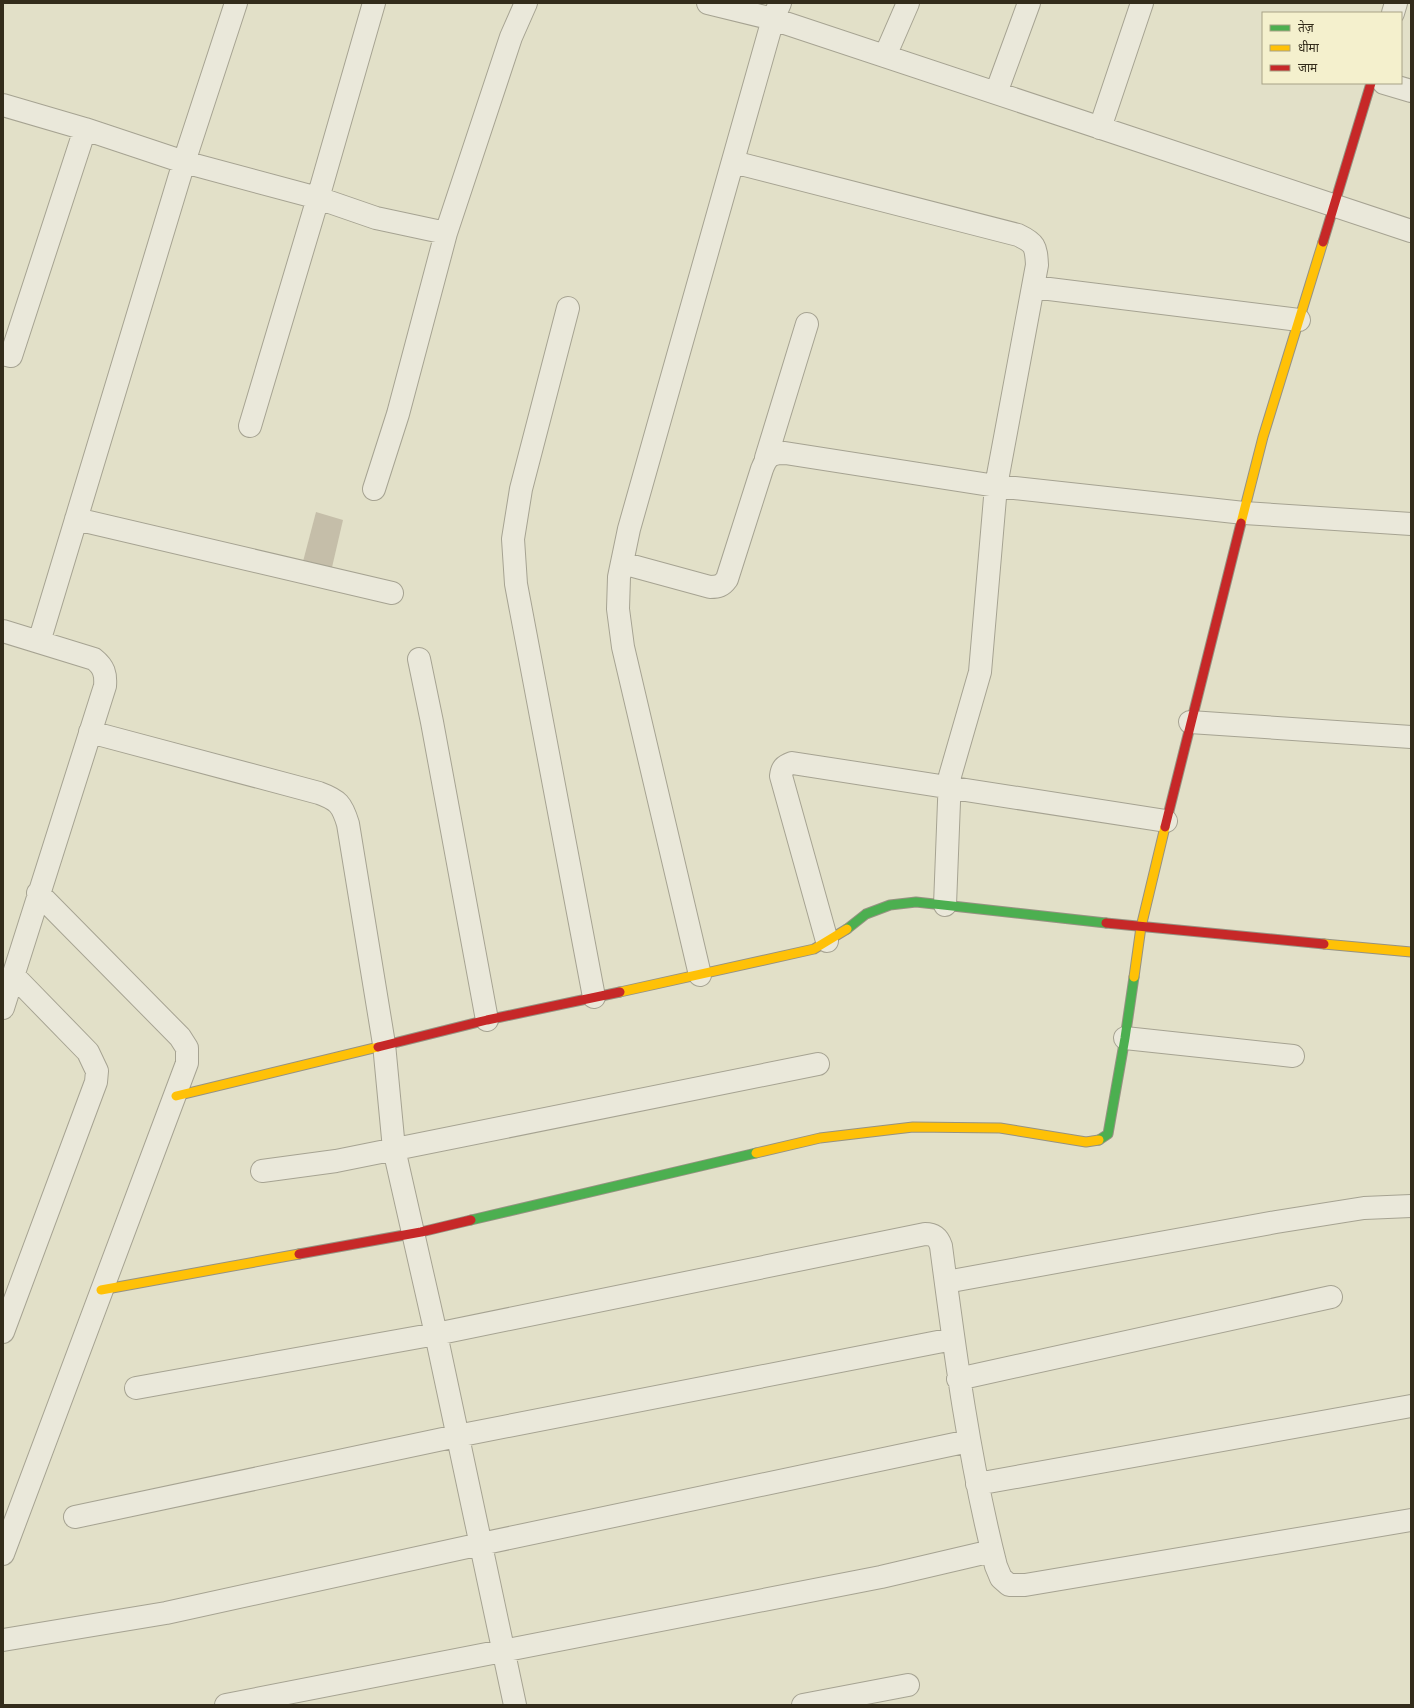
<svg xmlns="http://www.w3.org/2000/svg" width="1414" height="1708" font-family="'Playfair Display','Noto Sans Devanagari',serif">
  <rect width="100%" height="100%" fill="#e2e0c8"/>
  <path fill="#c5bea9" d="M316,512L343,520L330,576L301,569Z"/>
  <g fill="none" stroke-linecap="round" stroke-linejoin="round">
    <g stroke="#a6a392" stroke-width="24">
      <path id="street" d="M708,3L773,19L1411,231
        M1393,13L1396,3
        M885,56L908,3
        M1384,83L1411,91
        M996,93L1029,3
        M3,105L85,129L184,162L318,198L376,218L446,233L511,37L526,3
        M1100,128L1142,3
        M733,162L1018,235C1035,243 1036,246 1037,265L996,486L980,672L950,776L945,905
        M1033,287L1299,320
        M568,308L521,489L513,539L516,584L594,997
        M3,354L11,356L85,129
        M250,426L318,198L374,3
        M766,458L807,324
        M374,489L398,414L446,233
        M76,519L392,593
        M622,563L710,587C718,587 722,586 727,579L762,469C767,456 771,453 785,453L996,486L1244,513L1411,524
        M3,631L94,659C104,667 106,674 105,686L3,1008
        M39,642L184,162L236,3
        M419,659L432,722L487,1020
        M1190,722L1411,737
        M90,732L319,793C338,800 342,804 348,824L384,1044L394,1149L436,1334L515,1705
        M827,941L781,776C782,768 784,766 792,763L1166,821
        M700,975L623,647L618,609L619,577L629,529L773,19L780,3
        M1125,1038L1293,1056
        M262,1171L336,1161L818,1064
        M946,1282L1276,1222L1364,1208L1411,1206
        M3,1332L96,1082L97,1071L88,1052L13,975
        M958,1379L1331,1297
        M136,1388L436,1334L925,1234C934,1234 938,1237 941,1246C955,1353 969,1460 996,1566L1001,1578L1009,1585H1025L1411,1520
        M977,1484L1411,1406
        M75,1517L457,1436L953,1339
        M3,1554L187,1063V1048L180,1037L38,893
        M3,1640L166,1613L481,1544L969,1441
        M226,1705L881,1577L992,1551
        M803,1705L908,1685"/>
    </g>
    <g stroke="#969282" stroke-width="11">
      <path id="fast" d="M847,929L866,914L890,905L916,902L1106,923
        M1099,1140L1108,1134L1125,1038L1134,977
        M471,1220L756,1153"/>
    </g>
    <g stroke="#969282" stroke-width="11">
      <path id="slow" d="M1241,523L1263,437L1323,242
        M1324,944L1411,952
        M1134,977L1141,927L1165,827
        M620,992L814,949L847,929
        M176,1096L378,1047
        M756,1153L820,1138L913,1127L1000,1128L1086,1142L1099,1140
        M101,1290L299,1254"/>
    </g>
    <g stroke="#969282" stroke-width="11">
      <path id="jam" d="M1323,242L1371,83
        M1165,827L1241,523
        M1106,923L1324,944
        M378,1047L487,1020L620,992
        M299,1254L421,1232L471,1220"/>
    </g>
    <use href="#street" stroke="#eae8da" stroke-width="22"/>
    <use href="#fast" stroke="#4caf50" stroke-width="9"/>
    <use href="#slow" stroke="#ffc107" stroke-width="9"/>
    <use href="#jam" stroke="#c62828" stroke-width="9"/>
  </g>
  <rect width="1414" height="1708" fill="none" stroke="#332c1b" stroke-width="8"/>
  <rect x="1262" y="12" width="140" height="72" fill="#f4f0cd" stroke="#a7a286"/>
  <rect x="1270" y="25" width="20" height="6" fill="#4caf50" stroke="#a7a286"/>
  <text x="1298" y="32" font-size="12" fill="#332c1b">तेज़</text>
  <rect x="1270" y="45" width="20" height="6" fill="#ffc107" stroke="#a7a286"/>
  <text x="1298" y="52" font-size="12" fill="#332c1b">धीमा</text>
  <rect x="1270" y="65" width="20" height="6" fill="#c62828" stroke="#a7a286"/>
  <text x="1298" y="72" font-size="12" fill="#332c1b">जाम</text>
</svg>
